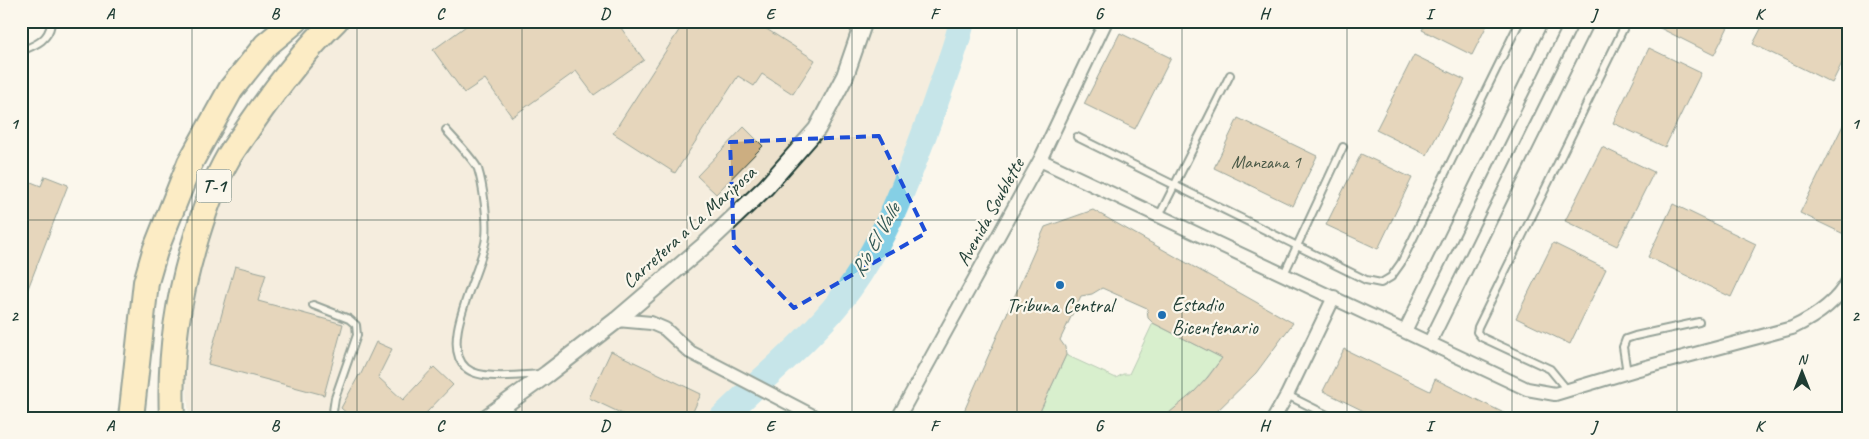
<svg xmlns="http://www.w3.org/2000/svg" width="1869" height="439" font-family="Caveat,sans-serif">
  <rect width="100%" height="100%" fill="#fbf7ec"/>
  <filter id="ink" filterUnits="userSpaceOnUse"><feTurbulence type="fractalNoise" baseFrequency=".02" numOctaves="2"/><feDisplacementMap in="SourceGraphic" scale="10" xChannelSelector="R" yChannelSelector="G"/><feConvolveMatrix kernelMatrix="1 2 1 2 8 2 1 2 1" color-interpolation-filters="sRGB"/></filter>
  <g filter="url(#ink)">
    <path fill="#ede1cc" d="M341,21H963L953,57L915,172L880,239L849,282L725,418H189L186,380L190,320L199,267L216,208L236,159Z"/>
    <path fill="#aee4a7" stroke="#66906e" d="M1153,323L1222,358L1201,385L1180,405L1163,418H1037L1066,355L1116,378L1123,374H1129Z"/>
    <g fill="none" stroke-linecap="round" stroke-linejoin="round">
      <path stroke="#85cfe5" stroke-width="26" d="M722,418C761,379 806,344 840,301C885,245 911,171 935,104C944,77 956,49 962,21"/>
    </g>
    <path fill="#ccae81" stroke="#1f3d34" d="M473,21H616L644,60L594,95L576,71L512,117L485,79L464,93L433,50Z
      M685,21H754L815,60L793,94L762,74L754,86L738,76L675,173L613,133Z
      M1427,21H1489L1472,55L1422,30Z
      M1646,21H1731L1714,55Z
      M1765,21H1843L1848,24V51L1832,83L1753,44Z
      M1120,33L1171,58L1135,129L1084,104Z
      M1649,48L1701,73L1665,147L1613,123Z
      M1414,55L1465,80L1427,155L1376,130Z
      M1848,115V236L1800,213Z
      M1238,118L1317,156L1293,206L1214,168Z
      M744,127L763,146L716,194L697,176Z
      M1602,147L1654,172L1617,246L1565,221Z
      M1361,154L1412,178L1378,249L1326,225Z
      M45,176L68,185L22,304L21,178L41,186Z
      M1673,204L1756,244L1731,297L1648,257Z
      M1093,210L1293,323L1256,373L1210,418H1163L1194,392L1208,377L1222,358L1153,323L1148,318L1147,308L1102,288L1092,294L1081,296L1060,340L1065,347L1066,355L1037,418H961L1045,227Z
      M1553,243L1606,269L1570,344L1516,318Z
      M235,266L266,274L258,301L343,324L324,395L208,364Z
      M376,342L392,349L378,377L403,400L434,367L453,385L426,413L429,418H352L341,408L359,375L360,376Z
      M1344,349L1430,391L1435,379L1514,418H1378L1323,391Z
      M611,351L701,394L690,418H631L589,398Z"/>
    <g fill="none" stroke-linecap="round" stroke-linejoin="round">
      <g stroke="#1f3d34" stroke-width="10">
        <path id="service" d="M21,51C35,45 48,41 51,24L49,21
          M446,130C454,139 474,160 478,169C483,185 488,220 486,237C484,268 437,342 466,368C481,381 522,375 541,374
          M1077,137L1366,280L1381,283L1391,277L1401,263L1520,21
          M1159,216L1230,75
          M1284,274L1343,147
          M313,305L349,319L356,325L357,335L335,398L332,418
          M1627,373L1623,347L1626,339L1635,336L1699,322
          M1568,391L1550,369L1481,337L1477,332L1478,327L1627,21
          M1287,395L1333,418"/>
      </g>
      <g stroke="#1f3d34" stroke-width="16">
        <path id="minor" d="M1040,160L1527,389L1555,394L1635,370L1792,328C1813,318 1837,302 1848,281
          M617,320L651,323L665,329L690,352L817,418
          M1405,331L1557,21
          M1430,342L1588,21
          M898,418L1040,160L1106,21
          M1274,418L1287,395L1334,297"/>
      </g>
      <g stroke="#1f3d34" stroke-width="20">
        <path id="tertiary" d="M486,418L547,374L617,320L706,244L766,187L817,129L845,76L864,21"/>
      </g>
      <g stroke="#1f3d34" stroke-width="28">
        <path id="motorway" d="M131,418L146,282L155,251L190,163L231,89L266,45L295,21
          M172,418C169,353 178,297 197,235C205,209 214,182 228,158C235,146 244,135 251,124C276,88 303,52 335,21"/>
      </g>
      <use href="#service" stroke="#fbf7ec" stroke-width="6"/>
      <use href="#minor" stroke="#fbf7ec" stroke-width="12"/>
      <use href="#tertiary" stroke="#fbf7ec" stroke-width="16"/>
      <use href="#motorway" stroke="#fcde96" stroke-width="24"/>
    </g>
  </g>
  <path d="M0 0H1869V439H0ZM879,136L926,233L794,308L734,246L730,142Z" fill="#fbf7ec" fill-opacity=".55" fill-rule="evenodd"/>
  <path fill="none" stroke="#1d4ed8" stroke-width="4" stroke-dasharray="10 6" stroke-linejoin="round" d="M879,136L926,233L794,308L734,246L730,142Z"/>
  <path fill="none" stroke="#1f3d34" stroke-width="1" stroke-opacity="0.55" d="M192,21V418M357,21V418M522,21V418M687,21V418M852,21V418M1017,21V418M1182,21V418M1347,21V418M1512,21V418M1677,21V418M21,220H1848"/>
  <g fill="#1f6fb2" stroke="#fbf7ec" stroke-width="2">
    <circle cx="1060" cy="285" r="5"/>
    <circle cx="1162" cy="315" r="5"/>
  </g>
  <g text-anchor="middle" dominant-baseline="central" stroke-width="4.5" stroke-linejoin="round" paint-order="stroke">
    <g font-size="18" fill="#4a5947">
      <text x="1266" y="162">Manzana 1</text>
    </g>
    <rect fill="#fbf7ec" stroke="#61756b" stroke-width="1" x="196.5" y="169.5" width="35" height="33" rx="4"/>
    <g font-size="19" font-weight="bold" fill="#1f3d34">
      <text x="214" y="186">T-1</text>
    </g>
    <g font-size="20" fill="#1f3d34" stroke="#fbf7ec">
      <text transform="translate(990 212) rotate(-61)">Avenida Soublette</text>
      <text transform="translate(689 227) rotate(-42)">Carretera a La Mariposa</text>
    </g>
    <g font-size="20" fill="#1f3d34" stroke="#fbf7ec" text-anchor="start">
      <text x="1172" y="304">Estadio<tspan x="1172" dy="23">Bicentenario</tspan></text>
      <text x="1060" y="305" text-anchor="middle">Tribuna Central</text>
    </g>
    <g font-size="21" font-style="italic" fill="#335a57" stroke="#fbf7ec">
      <text transform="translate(875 240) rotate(-61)">Río El Valle</text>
    </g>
  </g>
  <rect width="1869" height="439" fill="none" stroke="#fbf7ec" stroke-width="55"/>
  <g transform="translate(1802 372)" stroke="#fbf7ec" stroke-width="4" paint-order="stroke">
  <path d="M0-4L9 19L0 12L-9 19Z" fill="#1f3d34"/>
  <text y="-8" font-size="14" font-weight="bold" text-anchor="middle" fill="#1f3d34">N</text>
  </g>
  <rect x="28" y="28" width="1814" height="384" fill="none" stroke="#1f3d34" stroke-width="2"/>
  <g font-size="16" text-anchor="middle" font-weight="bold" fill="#1f3d34">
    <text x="110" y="19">A</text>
    <text x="275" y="19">B</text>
    <text x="440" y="19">C</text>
    <text x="605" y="19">D</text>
    <text x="770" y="19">E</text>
    <text x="934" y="19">F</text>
    <text x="1099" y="19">G</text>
    <text x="1264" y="19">H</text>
    <text x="1429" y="19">I</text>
    <text x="1594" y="19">J</text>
    <text x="1759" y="19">K</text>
    <text x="14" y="129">1</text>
    <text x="1855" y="129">1</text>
    <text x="14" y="321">2</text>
    <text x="1855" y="321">2</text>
    <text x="110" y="431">A</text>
    <text x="275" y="431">B</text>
    <text x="440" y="431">C</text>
    <text x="605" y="431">D</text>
    <text x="770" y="431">E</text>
    <text x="934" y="431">F</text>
    <text x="1099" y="431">G</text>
    <text x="1264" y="431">H</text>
    <text x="1429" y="431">I</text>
    <text x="1594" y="431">J</text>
    <text x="1759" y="431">K</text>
  </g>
</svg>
